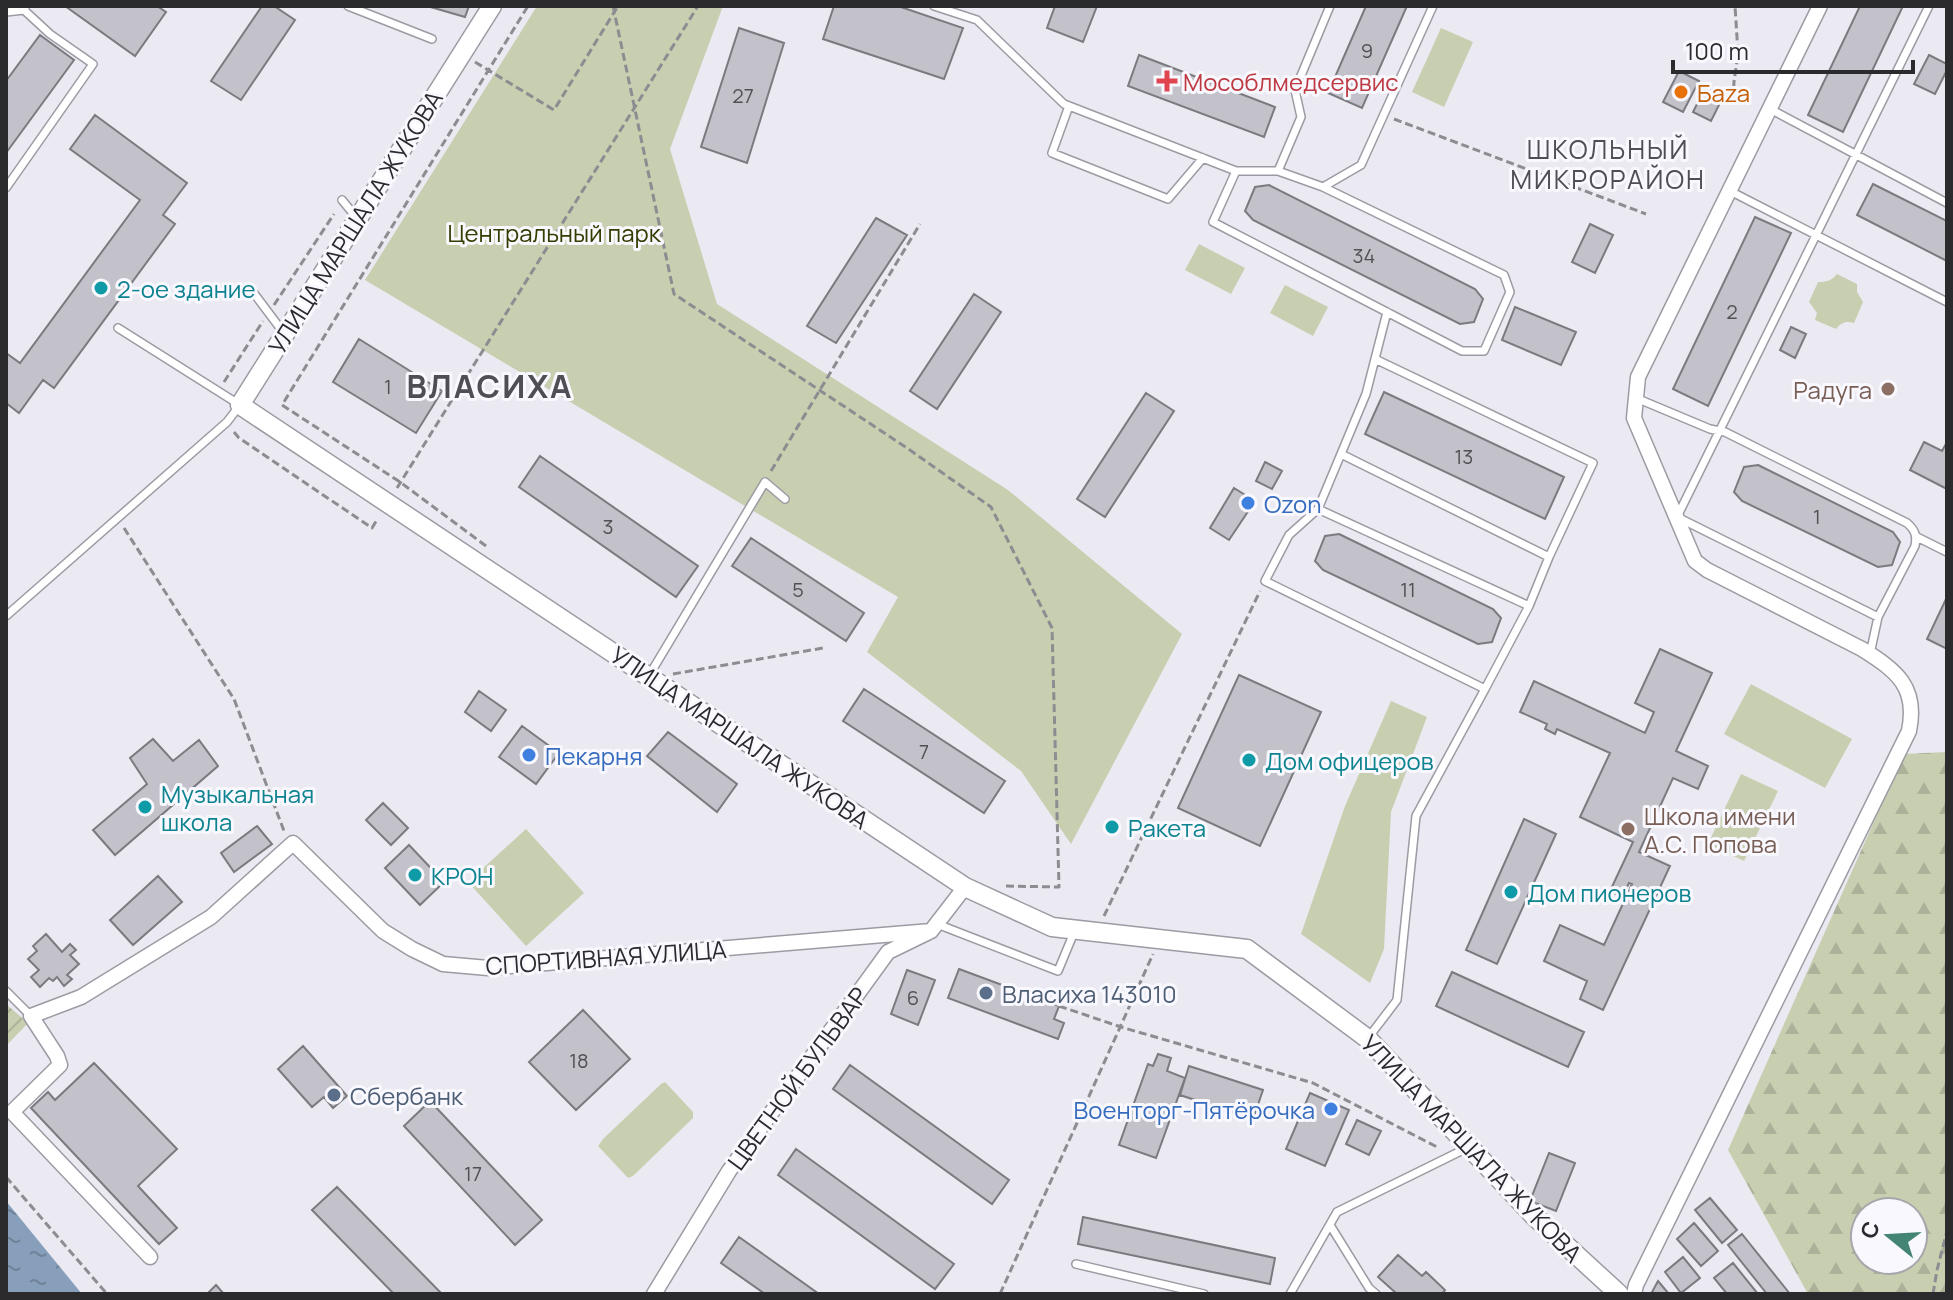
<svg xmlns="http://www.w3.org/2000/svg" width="1953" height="1300" font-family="Manrope,sans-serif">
  <defs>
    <pattern id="forest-firs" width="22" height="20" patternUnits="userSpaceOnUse" patternTransform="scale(2)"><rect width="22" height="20" fill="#c8cfb1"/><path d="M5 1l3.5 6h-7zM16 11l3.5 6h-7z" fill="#acb299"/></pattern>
    <pattern id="garden-furrows" width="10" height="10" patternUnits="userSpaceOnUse" patternTransform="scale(2)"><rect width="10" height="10" fill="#c8cfb1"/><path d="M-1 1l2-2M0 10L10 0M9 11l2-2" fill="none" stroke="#acb299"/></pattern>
    <pattern id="water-ripples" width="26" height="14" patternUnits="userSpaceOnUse" patternTransform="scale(2)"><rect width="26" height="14" fill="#879fbb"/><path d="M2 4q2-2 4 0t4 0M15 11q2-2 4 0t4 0" fill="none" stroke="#6f8298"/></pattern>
  </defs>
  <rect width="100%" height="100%" fill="#ebeaf2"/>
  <path fill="url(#forest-firs)" fill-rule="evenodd" d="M1947,752V1294H1808L1728,1150L1904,754ZM1865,1212H1913V1260H1865Z"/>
  <path fill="#c8cfb1" d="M537,6H723L670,149L717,304L1008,490L1182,634L1071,844L1021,771L867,652L898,597L365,280Z
    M1441,28L1473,42L1444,107L1412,92Z
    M1199,244L1245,268L1231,294L1185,270Z
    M1837,274L1857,284V292L1863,302L1854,323C1846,321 1842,322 1836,329L1815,320L1817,313L1809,302L1818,282C1827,282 1831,281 1837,274Z
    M1285,285L1328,307L1313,336L1270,313Z
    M1751,684L1852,739L1825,788L1724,734Z
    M1391,701L1427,717L1391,812L1384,949L1370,983L1301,934L1345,806Z
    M1741,774L1778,791L1744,861L1708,844Z
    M526,829L584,893L526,946L468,882Z
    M665,1082L693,1112V1118L633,1176L628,1178L598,1146L603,1139L661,1084Z"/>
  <path fill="url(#garden-furrows)" d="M6,1004L28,1023L6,1046Z"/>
  <path fill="url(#water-ripples)" d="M6,1201L82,1294H6Z"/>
  <path fill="#c3c2ca" stroke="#7a7a81" stroke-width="2" d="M65,6H157L166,12L135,56Z
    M262,6H274L295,20L241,100L211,81Z
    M427,6H469L465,17Z
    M834,6H898L963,28L944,79L823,39Z
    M1055,6H1097L1083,42L1047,28Z
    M1366,6H1407L1362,108L1328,93Z
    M1860,6H1903L1843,132L1808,115Z
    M739,28L784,43L747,163L701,147Z
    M40,35L74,60L6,153V81Z
    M1139,55L1275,107L1264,137L1128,86Z
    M1929,55L1947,64V70L1935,94L1914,84Z
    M1679,71L1699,81L1683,112L1663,102Z
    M1706,86L1724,95L1711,121L1693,112Z
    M95,115L187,183L163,215L175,224L54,388L43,380L19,413L6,403V353L20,363L140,200L70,149Z
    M1873,184L1947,221V261L1857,215Z
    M1269,185L1475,289L1483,299L1474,322L1460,324L1253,220L1245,211L1255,187Z
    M1755,217L1791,233L1708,406L1673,389Z
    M876,218L907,235L836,343L807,326Z
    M1590,224L1613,235L1595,273L1572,262Z
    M974,294L1001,312L937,409L910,391Z
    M1515,307L1576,332L1561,365L1502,340Z
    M1791,327L1806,334L1795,358L1780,350Z
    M359,339L442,391L416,433L333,382Z
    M1384,392L1564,477L1545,519L1365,434Z
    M1146,393L1174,411L1105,517L1077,499Z
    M1924,442L1942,451L1947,442V489L1910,470Z
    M540,456L698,566L676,597L519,487Z
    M1265,462L1282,471L1272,489L1256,481Z
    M1758,465L1893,532L1900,542L1892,565L1878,567L1742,501L1734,492L1744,467Z
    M1234,488L1255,501L1229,540L1210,528Z
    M1339,534L1493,609L1501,618L1492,642L1478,644L1323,570L1315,561L1325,536Z
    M751,538L864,613L846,641L732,566Z
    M1947,597V649L1927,639Z
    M1660,649L1712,673L1676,751L1708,766L1698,789L1673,778L1639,852L1670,866L1603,1010L1580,999L1587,981L1544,961L1560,925L1604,945L1632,884L1629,883L1622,897L1610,891L1633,842L1580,817L1610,753L1557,729L1555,734L1545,729L1547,724L1520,712L1534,681L1645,733L1654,712L1635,703Z
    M1239,675L1321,712L1260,846L1178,808Z
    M864,689L1005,781L984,813L843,721Z
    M479,691L506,710L491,731L465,712Z
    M522,726L559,753L536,784L499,757Z
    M668,732L737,784L717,812L647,756Z
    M153,739L173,761L199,740L218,766L115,855L93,830L147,784L130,758Z
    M383,803L408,828L391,845L366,820Z
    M1524,819L1556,834L1497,964L1466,950Z
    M257,826L272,844L234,872L221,853Z
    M409,845L444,882L420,905L385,868Z
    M158,876L182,902L133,945L110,920Z
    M46,934L62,952L70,944L76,950L70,955L79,964L67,975L72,979L64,986L57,977L53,981L49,978L40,987L31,977L39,970L28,959L37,951L33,946Z
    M959,969L1059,1006L1054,1019L1064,1023L1058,1039L948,998Z
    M907,970L935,980L918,1025L891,1014Z
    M1452,972L1584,1032L1568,1067L1436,1006Z
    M583,1010L630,1059L576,1110L529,1062Z
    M303,1046L347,1096L333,1108L324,1097L312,1107L278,1069Z
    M1158,1054L1171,1058L1167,1071L1185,1078L1156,1158L1119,1145L1148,1064L1153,1066Z
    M94,1063L177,1149L138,1186L177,1228L159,1244L31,1108L48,1092L55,1100Z
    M850,1065L1009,1180L992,1204L833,1089Z
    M1189,1066L1263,1090L1253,1119L1180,1095Z
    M1310,1093L1349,1110L1325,1166L1286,1149Z
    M430,1101L542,1220L515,1245L404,1126Z
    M1357,1120L1381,1131L1369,1155L1346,1144Z
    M796,1149L954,1264L935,1289L778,1175Z
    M1549,1153L1575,1163L1556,1211L1530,1201Z
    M337,1187L442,1294H394L312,1210Z
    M1710,1198L1737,1230L1722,1243L1695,1210Z
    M1083,1217L1275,1258L1270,1284L1078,1244Z
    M1694,1223L1718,1251L1701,1266L1677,1239Z
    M1742,1234L1790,1294H1767L1728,1245Z
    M739,1237L819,1294H765L721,1263Z
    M1398,1255L1422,1276L1426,1272L1445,1290L1442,1294H1397L1378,1277Z
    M1683,1257L1700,1278L1681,1293L1665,1272Z
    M1733,1263L1758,1294H1727L1714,1278Z
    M1658,1281L1669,1294H1651Z
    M216,1285L224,1294H207Z"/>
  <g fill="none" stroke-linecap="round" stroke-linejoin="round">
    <g stroke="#9c9ba3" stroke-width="10">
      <path id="service" d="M348,6L432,39
        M934,6L977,20L1064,104L1236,171H1278L1323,187L1504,275L1510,292L1484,351H1462L1213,222L1236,171
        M6,12L24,10L25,8
        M1069,106L1052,153L1168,199L1203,158
        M1770,109L1947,203
        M1278,171L1301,117L1295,90L1330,6
        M1323,187L1361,165L1433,6
        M6,188L93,64L50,34L24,10
        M1730,191L1947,302
        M342,200L356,217
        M253,292L283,332
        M1375,359L1593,463L1549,557
        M1636,398L1710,429L1725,432L1907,523C1915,530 1917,535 1915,546L1878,617L1870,654
        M1341,454L1549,557L1529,606L1318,509L1366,394L1387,312
        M1318,509L1289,535L1265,581L1485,689L1529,606
        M1917,537L1947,552
        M6,616L227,422L240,405L118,328
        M1878,617L1677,517L1929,6
        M650,674L765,482L785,499
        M937,924L1058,971L1075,930
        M6,991L31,1016
        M1368,1038L1397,1000L1416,816L1485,689
        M1330,1225L1369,1288L1376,1294
        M1076,1264L1204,1294
        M1290,1294L1337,1212L1467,1148"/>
    </g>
    <g stroke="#9c9ba3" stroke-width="17">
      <path id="minor" d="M150,1257L12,1112L60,1065L57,1056L31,1016L81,997L211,917L293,843L383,931L412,949L443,964L488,968L931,931
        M654,1294L729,1171L888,952L931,931L965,887
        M1634,1294L1636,1285L1909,731C1918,687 1897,671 1862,649L1707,570L1695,561L1634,418L1638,377L1820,6"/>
    </g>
    <g stroke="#9c9ba3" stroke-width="21">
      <path id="tertiary" d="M492,6L240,405L965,887L1052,927L1247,949L1368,1039L1534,1216L1619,1294"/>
    </g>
    <path stroke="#8c8c91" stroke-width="3" stroke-dasharray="8 4" stroke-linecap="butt" d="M613,6L674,294L907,448L991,507L1052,628L1059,887L1006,886
      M475,62L554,110L618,6
      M1733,100L1734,82L1738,53L1735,6
      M1394,119L1646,214
      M274,305L334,214
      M224,382L263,321
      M234,432L239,438L372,528L378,518
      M771,471L920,224
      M397,488L698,6
      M124,528L234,699L284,831
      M486,546L400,482L282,405L528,6
      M673,674L823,648
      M1104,916L1260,591
      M1059,1006L1121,1027L1313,1083L1439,1148
      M6,1177L107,1294
      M1000,1294L1153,954
      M1933,1294L1937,1270L1947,1231"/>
    <use href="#service" stroke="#fff" stroke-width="7"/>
    <use href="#minor" stroke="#fff" stroke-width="14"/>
    <use href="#tertiary" stroke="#fff" stroke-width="18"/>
  </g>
  <path fill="#e0444e" stroke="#f8f8fe" stroke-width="3" d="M1163 69h8v8h8v8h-8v8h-8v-8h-8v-8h8z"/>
  <circle fill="#e8710a" stroke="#f8f8fe" stroke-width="3" cx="1681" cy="92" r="8"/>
  <g fill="#0f9aa8" stroke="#f8f8fe" stroke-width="3">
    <circle cx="101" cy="288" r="8"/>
    <circle cx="1249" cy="760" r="8"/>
    <circle cx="145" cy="807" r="8"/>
    <circle cx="1112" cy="827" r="8"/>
    <circle cx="415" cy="875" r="8"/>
    <circle cx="1511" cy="892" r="8"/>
  </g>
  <g fill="#8d6e63" stroke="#f8f8fe" stroke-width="3">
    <circle cx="1888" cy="389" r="8"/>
    <circle cx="1628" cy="829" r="8"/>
  </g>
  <g fill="#3f7fe0" stroke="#f8f8fe" stroke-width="3">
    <circle cx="1248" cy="503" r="8"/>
    <circle cx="529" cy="755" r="8"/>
    <circle cx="1331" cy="1109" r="8"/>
  </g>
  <g fill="#5c6f8a" stroke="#f8f8fe" stroke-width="3">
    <circle cx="986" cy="993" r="8"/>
    <circle cx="334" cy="1095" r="8"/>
  </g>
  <g text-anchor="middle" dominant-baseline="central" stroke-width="6" stroke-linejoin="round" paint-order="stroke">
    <g font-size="20" fill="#515155">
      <text x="1367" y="50">9</text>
      <text x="743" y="95">27</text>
      <text x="1364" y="255">34</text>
      <text x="1732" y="311">2</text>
      <text x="388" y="386">1</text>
      <text x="1464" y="456">13</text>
      <text x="1817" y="516">1</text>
      <text x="608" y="526">3</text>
      <text x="798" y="589">5</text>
      <text x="1408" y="589">11</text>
      <text x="924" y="751">7</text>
      <text x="913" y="997">6</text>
      <text x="579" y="1060">18</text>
      <text x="473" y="1173">17</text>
    </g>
    <g font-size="24" fill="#be3a42" stroke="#f8f8fe" text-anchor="start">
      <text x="1183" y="81">Мособлмедсервис</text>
    </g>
    <g font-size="24" fill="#c56008" stroke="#f8f8fe" text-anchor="start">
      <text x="1697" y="92">Баza</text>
    </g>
    <g font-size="24" fill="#2b2b2e" stroke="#f8f8fe">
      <text transform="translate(355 222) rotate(-58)">УЛИЦА МАРШАЛА ЖУКОВА</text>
      <text transform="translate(740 737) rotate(34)">УЛИЦА МАРШАЛА ЖУКОВА</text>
      <text transform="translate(606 957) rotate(-4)">СПОРТИВНАЯ УЛИЦА</text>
      <text transform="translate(797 1078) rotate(-54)">ЦВЕТНОЙ БУЛЬВАР</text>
      <text transform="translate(1472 1148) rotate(46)">УЛИЦА МАРШАЛА ЖУКОВА</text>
    </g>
    <g font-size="24" fill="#343c00" stroke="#f8f8fe">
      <text x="554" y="232">Центральный парк</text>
    </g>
    <g font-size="24" fill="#0d838f" stroke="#f8f8fe" text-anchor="start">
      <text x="117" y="288">2-ое здание</text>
      <text x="1265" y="760">Дом офицеров</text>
      <text x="161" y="793">Музыкальная<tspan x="161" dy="28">школа</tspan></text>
      <text x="1128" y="827">Ракета</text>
      <text x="431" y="875">КРОН</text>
      <text x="1527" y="892">Дом пионеров</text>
    </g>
    <g font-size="24" fill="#785e54" stroke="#f8f8fe" text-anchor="end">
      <text x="1872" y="389">Радуга</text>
      <text x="1644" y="815" text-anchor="start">Школа имени<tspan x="1644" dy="28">А.С. Попова</tspan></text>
    </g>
    <g font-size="24" fill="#366cbe" stroke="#f8f8fe" text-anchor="start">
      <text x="1264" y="503">Ozon</text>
      <text x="545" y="755">Пекарня</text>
      <text x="1315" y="1109" text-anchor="end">Военторг-Пятёрочка</text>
    </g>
    <g font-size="24" fill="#4e5e75" stroke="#f8f8fe" text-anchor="start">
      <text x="1002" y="993">Власиха 143010</text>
      <text x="350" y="1095">Сбербанк</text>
    </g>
    <g font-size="26" letter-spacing="2" fill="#4f4e55" stroke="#f8f8fe">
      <text x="1608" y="149">ШКОЛЬНЫЙ<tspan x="1608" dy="30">МИКРОРАЙОН</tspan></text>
    </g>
    <g font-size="32" font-weight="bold" letter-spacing="2" fill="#4f4e55" stroke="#f8f8fe">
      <text x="490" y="386">ВЛАСИХА</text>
    </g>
  </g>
  <rect width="1953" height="1300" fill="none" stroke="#2b2b2e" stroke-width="16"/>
  <g transform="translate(1889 1236) rotate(288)"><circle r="38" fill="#f8f8fe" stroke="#a6a6ab" stroke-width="2"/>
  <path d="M0-6L14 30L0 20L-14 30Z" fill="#448474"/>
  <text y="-12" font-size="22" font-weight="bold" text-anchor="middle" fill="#2b2b2e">С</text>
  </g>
  <path d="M1673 60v12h240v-12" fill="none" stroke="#2b2b2e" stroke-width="4"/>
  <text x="1685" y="60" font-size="24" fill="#2b2b2e" stroke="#f8f8fe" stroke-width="6" paint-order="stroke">100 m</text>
</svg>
